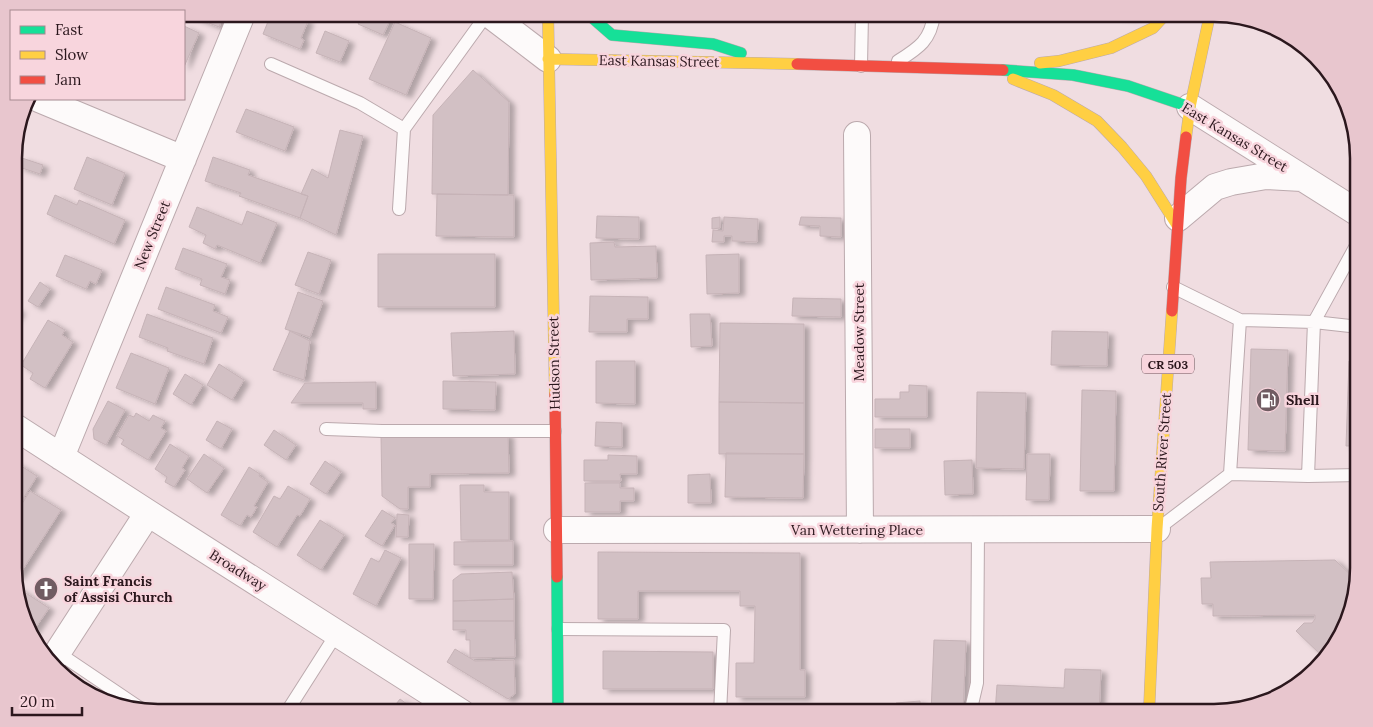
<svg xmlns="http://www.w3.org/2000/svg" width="1373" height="727" font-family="Lora,serif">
  <defs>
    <filter id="shadow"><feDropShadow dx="5.5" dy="3" stdDeviation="2.5" flood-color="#0004"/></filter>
  </defs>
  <rect width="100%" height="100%" fill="#f0dde1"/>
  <path fill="#d2c0c4" stroke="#c6b3b7" filter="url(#shadow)" d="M186,14H224L219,27Z
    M271,14H291L308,21L301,38L304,40L300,49L263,34Z
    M363,14H393L383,35L358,24Z
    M1111,14H1134L1133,18Z
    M395,22L431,38L406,95L369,79Z
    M184,26L199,33L184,67Z
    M325,31L349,41L340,62L316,53Z
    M473,70L509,102L508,195L432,194L433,115Z
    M246,109L294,127L285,151L236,132Z
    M340,130L363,136L336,235L300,218L308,196L301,194L312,169L328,178Z
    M87,157L125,173L112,205L74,189Z
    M213,157L250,170L248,175L308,196L300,218L239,196L241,193L205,181Z
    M22,158L43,165L40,174L19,167Z
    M437,194L514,195V237L436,236Z
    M55,195L77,205L79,200L125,220L114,244L47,214Z
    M197,207L242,225L247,211L277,223L260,263L217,245L215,249L203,243L206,235L189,227Z
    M597,216L639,217V239L596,238Z
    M720,217V228L712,229V218Z
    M724,217L758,219L757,242L732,241V236H724V242H712L713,230L723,231Z
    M801,217L841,218V237L820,236V226L799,225Z
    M614,242L615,247L656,246L657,278L591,280L590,243Z
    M183,248L227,264L221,277L230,280L225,294L200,285L202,279L175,269Z
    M308,252L331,260L319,294L295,285Z
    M378,254H495V307H378Z
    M739,254V293L707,294L706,255Z
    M65,255L102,270L96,284L90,281L86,289L56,276Z
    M40,282L50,289L38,307L28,301Z
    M166,287L215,305L213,311L228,317L221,333L158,309Z
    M298,292L323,301L310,337L285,329Z
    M590,296L648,297V319H627V332H589Z
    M793,298L841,299V317L792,316Z
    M14,307L20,311L14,320Z
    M147,314L213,338L204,364L167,351L168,348L139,337Z
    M690,314H710L712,346L691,347Z
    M48,320L65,330L62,335L73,342L45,388L30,379L33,373L21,365Z
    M720,323L804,324V403L719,402Z
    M290,331L310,341L304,380L273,370Z
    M514,331L515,374L453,376L451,333Z
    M1052,331L1108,332L1107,366L1051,365Z
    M1251,349L1288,350L1285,451L1248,450Z
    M131,353L169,368L155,404L116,388Z
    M596,361H635V404L596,403Z
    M1349,361L1359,362V446H1346Z
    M219,364L244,380L232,400L207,385Z
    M185,374L203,385L191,405L173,394Z
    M443,381L496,382L495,410L443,409Z
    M376,382V409H363V403H291L305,383Z
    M909,385L927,386V417H875V399H900V392H909Z
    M1082,390L1116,391L1114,491H1080Z
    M977,392L1026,393L1024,469L976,468Z
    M108,401L125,410L106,445L94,439L93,429Z
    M719,402L804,403V454H719Z
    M136,413L149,421L153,415L165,421L161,428L166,431L148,460L121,444L124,440L117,436L129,415L134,417Z
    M217,421L232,429L221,449L206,440Z
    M596,422L622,423V447L595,446Z
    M875,429H910V448H875Z
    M274,430L296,445L286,460L264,445Z
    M508,434L509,473L430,474V487H408V509H400L382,496L381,435Z
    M170,444L189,456L182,468L185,470L174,487L165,482L167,477L155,469Z
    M726,453L804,454L803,498L725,497Z
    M204,454L224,468L207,493L187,479Z
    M1027,454H1050L1049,500H1026Z
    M608,455L637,456V474H620L621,481H584V460H608Z
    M972,460L973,494L945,495L944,461Z
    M325,461L341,472L326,494L310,484Z
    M15,462L37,476L21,502L15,498Z
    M249,467L260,474L259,476L268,482L254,506L257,507L251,517L247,515L240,526L221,515Z
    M710,474L711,503H688V475Z
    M585,483H620V488H634V501H620V512H585Z
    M460,485H484V492H509V540H461Z
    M288,486L310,499L300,516L297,515L277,547L253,532L274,496L280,499Z
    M30,491L61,510L18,577L15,575V515Z
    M382,510L395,518L391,523L395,525L382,546L365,536Z
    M397,514L409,515L408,537H396Z
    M320,520L344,535L321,570L297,555Z
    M513,541V565H454V542Z
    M409,544H434L433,599H409Z
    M385,550L401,558L376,606L353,594L371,558L379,562Z
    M598,552L800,553V670H805V697H736V663H754L755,606H740V591H638V619H598Z
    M1335,560L1356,580L1344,633L1323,657L1296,631L1304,623H1312L1315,619V615L1213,616V604H1202L1201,578H1211L1210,562Z
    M512,572L514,599L453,601V580L461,574Z
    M15,586L49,608L32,633L15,587Z
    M514,599V621H453V601Z
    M453,621H514L515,657L470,658V640H466V630H453Z
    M934,640L966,641L963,713H931Z
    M455,649L475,661L514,660L515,694L508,699L447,662Z
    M603,651L713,652V689H603Z
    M1065,669L1101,670L1099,713H995L997,685L1064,688Z
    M400,699L417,711L416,713H389Z
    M920,701L921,713H897L896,703Z
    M355,705L369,713H350Z"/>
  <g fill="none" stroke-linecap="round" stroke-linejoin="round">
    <g stroke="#bba9ad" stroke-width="14">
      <path id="lane" d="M898,61C919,48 931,40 934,14
        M271,64L360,103L404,129
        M861,66L862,14
        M399,209L404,129L487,14
        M1173,287L1240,320L1314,322L1359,327
        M326,429L382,431H555
        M1230,474L1240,320
        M1308,476L1359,475
        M1159,528L1230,474L1308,476L1314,322L1358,242
        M558,629L724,630L720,713L558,711
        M57,652L143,710
        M286,713L337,633
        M970,713L977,683L978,529"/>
    </g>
    <g stroke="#bba9ad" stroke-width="28">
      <path id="street" d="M489,14L548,59
        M39,99L183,159
        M1190,107L1358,213
        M857,135L860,530
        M1178,218L1215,187L1231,182L1266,176L1302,178
        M15,427L148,513L462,713
        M61,457L242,14
        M557,530L1157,529
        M52,661L148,513"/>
    </g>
    <g stroke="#bba9ad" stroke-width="12">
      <path id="fast" d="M588,14L612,35L713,44L741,53
        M1003,70L1073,75L1128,86L1190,107
        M557,577L558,713"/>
    </g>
    <g stroke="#bba9ad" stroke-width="12">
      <path id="slow" d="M548,14L555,394
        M548,59L797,64
        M1040,63L1059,61L1111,48L1153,28L1166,14
        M1013,79L1053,95L1097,121L1122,147L1146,176L1177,225
        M1186,137L1190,107L1210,14
        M1149,713L1157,529L1172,311"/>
    </g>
    <g stroke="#bba9ad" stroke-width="12">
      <path id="jam" d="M797,64L1003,70
        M1172,311L1181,178L1186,137
        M555,394L557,577"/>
    </g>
    <use href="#lane" stroke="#fdfafa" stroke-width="12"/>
    <use href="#street" stroke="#fdfafa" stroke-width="26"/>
    <use href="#fast" stroke="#16e098" stroke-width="11"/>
    <use href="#slow" stroke="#ffcf43" stroke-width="11"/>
    <use href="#jam" stroke="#f24e42" stroke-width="11"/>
  </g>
  <defs>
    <g id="fuel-disc" transform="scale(1.25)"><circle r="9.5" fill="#705c62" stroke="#f8d5dd"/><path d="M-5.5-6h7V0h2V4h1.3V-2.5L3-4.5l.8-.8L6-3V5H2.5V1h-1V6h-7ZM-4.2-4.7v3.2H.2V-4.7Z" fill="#fff"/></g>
    <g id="church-disc" transform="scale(1.25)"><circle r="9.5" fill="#705c62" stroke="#f8d5dd"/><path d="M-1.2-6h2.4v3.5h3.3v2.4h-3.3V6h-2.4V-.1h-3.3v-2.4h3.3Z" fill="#fff"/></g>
  </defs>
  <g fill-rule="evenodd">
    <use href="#fuel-disc" x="1268" y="400"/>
    <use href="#church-disc" x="46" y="589"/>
  </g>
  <g text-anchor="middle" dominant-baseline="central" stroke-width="5" stroke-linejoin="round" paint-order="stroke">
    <rect fill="#f8d5dd" stroke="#685057" stroke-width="1" x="1142" y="354.5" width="52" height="19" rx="4"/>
    <g font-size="12" font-weight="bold" fill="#2b171d">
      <text x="1168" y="364">CR 503</text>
    </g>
    <g font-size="14" fill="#2b171d" stroke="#f8d5dd">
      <text transform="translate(659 61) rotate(1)">East Kansas Street</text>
      <text transform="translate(1235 137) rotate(31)">East Kansas Street</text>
      <text transform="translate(152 235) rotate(-68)">New Street</text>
      <text transform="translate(859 332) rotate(-90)">Meadow Street</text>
      <text transform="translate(554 363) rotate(-91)">Hudson Street</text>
      <text transform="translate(1162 452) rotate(-86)">South River Street</text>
      <text x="857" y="530">Van Wettering Place</text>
      <text transform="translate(238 570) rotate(32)">Broadway</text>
    </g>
    <g font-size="14" font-weight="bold" fill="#2b171d" stroke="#f8d5dd" text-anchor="start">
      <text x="1286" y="400">Shell</text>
      <text x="64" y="581">Saint Francis<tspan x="64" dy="16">of Assisi Church</tspan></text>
    </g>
  </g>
  <path d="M0 0H1373V727H0ZM158 22H1214A136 136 0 0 1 1350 158V568A136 136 0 0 1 1214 704H158A136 136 0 0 1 22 568V158A136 136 0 0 1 158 22Z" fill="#e8c6ce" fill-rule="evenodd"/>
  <path fill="none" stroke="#2b171d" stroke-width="2.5" d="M158 22H1214A136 136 0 0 1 1350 158V568A136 136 0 0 1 1214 704H158A136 136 0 0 1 22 568V158A136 136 0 0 1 158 22Z"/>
  <rect x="10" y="10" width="175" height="90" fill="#f8d5dd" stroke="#a68990"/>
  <rect x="20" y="26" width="25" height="8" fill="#16e098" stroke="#a68990"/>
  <text x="55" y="35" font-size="15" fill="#2b171d">Fast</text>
  <rect x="20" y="51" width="25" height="8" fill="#ffcf43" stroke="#a68990"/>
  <text x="55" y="60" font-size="15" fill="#2b171d">Slow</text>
  <rect x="20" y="76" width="25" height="8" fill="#f24e42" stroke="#a68990"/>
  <text x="55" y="85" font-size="15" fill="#2b171d">Jam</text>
  <path d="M12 707v8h70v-8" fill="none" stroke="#2b171d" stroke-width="2.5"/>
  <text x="20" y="707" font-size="15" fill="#2b171d" stroke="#f8d5dd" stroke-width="4" paint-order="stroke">20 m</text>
</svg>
